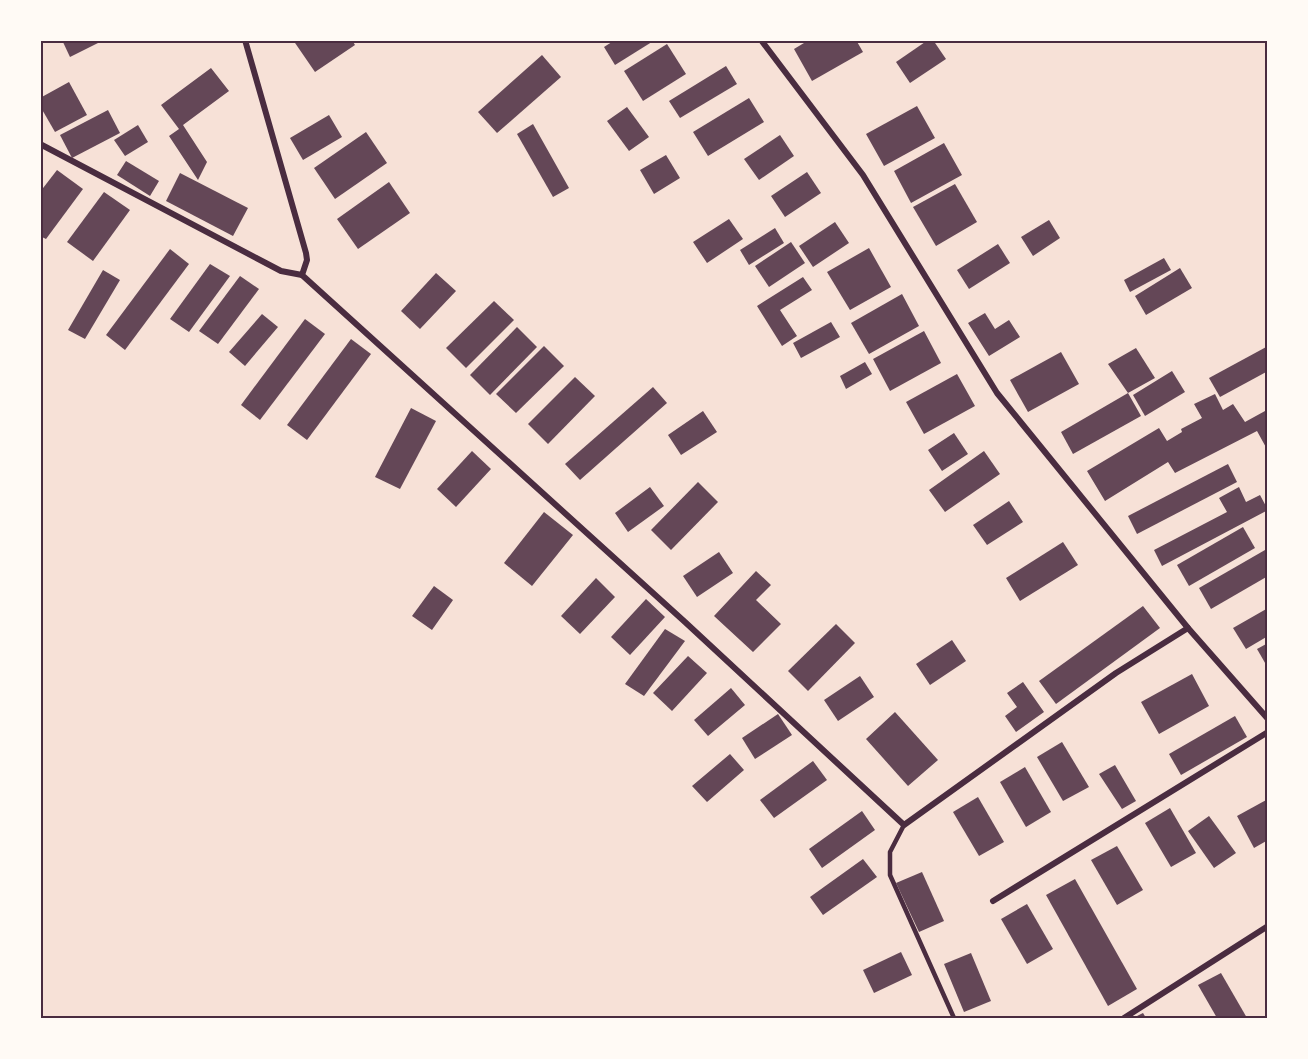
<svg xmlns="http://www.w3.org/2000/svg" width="1308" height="1059" font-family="Spectral,serif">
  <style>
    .building { fill: #644757 }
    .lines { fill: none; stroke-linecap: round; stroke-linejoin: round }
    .service { stroke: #4a2c40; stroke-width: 4.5 }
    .minor { stroke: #4a2c40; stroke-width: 6 }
    .neatline { fill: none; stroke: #4a2c40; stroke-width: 2 }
  </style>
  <rect width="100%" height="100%" fill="#f7e1d7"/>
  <!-- building -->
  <g class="building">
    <polygon points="62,40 104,40 70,57"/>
    <polygon points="293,40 352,40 355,45 315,72"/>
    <polygon points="615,40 655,40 615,65 604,47"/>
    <polygon points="809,40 856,40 863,52 812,81 794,49"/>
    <polygon points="928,40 933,40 946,59 910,83 896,62"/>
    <polygon points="667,44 686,74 643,101 624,71"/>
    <polygon points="542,55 561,77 497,133 478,112"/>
    <polygon points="726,66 737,84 680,118 669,101"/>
    <polygon points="211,68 229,91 183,125 207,162 198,180 169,136 179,129 161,105"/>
    <polygon points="69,82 87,115 55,132 40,106 40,98"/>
    <polygon points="749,98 764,122 708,156 693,132"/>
    <polygon points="917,106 935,138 884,166 866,134"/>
    <polygon points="627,107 649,137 629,151 607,121"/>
    <polygon points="108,110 120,133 72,158 60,135"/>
    <polygon points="329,115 342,137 303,160 290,138"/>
    <polygon points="533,124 569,188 553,197 517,134"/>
    <polygon points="138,125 148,142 125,156 114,140"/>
    <polygon points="366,132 387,163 335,199 314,168"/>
    <polygon points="780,135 794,156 759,180 744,159"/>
    <polygon points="944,143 962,175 911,203 894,171"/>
    <polygon points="666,155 680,178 654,194 640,170"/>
    <polygon points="126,161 159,181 150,196 117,175"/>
    <polygon points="57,170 83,189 46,239 40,236 40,192"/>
    <polygon points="807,172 821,193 785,217 771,196"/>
    <polygon points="180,173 248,208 233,236 166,201"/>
    <polygon points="389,182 410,213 358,249 337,219"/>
    <polygon points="955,184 977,222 936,246 913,207"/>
    <polygon points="104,192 130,210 93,261 67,242"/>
    <polygon points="729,219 743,239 707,263 693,242"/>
    <polygon points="1049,220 1060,238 1033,256 1021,237"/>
    <polygon points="835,222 849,243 813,267 799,246"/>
    <polygon points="775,228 784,243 749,265 740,250"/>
    <polygon points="791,242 805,263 769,287 755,266"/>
    <polygon points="998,244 1010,263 969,289 957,270"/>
    <polygon points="869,248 891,287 850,310 827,272"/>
    <polygon points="170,249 189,264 125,350 106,335"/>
    <polygon points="1164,258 1171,270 1130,292 1124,280"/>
    <polygon points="210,264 230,276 189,332 170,319"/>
    <polygon points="1180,268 1192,288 1146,315 1135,296"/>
    <polygon points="103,270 120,280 85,339 68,330"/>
    <polygon points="436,273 456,291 420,329 401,311"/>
    <polygon points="240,276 259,289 218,344 199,331"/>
    <polygon points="803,277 812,290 780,310 797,336 782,346 757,306"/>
    <polygon points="902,294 919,326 869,354 851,323"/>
    <polygon points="494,301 514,320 466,368 446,348"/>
    <polygon points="985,313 995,329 1009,320 1020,337 989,356 968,323"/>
    <polygon points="262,314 278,327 245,366 229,352"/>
    <polygon points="305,319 325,334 260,420 241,405"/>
    <polygon points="831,322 840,337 801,358 793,343"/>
    <polygon points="517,327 537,347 490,395 470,375"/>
    <polygon points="924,331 941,363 890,391 873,359"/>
    <polygon points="351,339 371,354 307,440 287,425"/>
    <polygon points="544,346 564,366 516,413 496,394"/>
    <polygon points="1268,346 1268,371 1220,397 1209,378"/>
    <polygon points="1136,348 1155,378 1128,393 1108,364"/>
    <polygon points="1061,352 1079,384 1028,412 1010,380"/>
    <polygon points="865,362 872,374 846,389 840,376"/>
    <polygon points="1172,371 1185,392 1145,416 1133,395"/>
    <polygon points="957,374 975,406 924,434 906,402"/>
    <polygon points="575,377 595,396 548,444 528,424"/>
    <polygon points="653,387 667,403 580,480 565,464"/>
    <polygon points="1128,393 1141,416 1073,454 1061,432"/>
    <polygon points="1215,394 1223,410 1233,404 1245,422 1265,411 1268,416 1268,451 1257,431 1175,473 1168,462 1105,501 1087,471 1159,428 1167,441 1182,432 1181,429 1202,418 1194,404"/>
    <polygon points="411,408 436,421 400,489 375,477"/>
    <polygon points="703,411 717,432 681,455 668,435"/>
    <polygon points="954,433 968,454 942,471 928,450"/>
    <polygon points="472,451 491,469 456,507 437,489"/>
    <polygon points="984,451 1000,474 945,512 929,490"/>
    <polygon points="1228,464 1237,482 1137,534 1128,516"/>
    <polygon points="698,482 718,502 671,550 651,530"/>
    <polygon points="650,487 664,506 628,532 615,513"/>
    <polygon points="1239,487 1246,502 1260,495 1268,510 1162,566 1154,550 1227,512 1219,498"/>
    <polygon points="1009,501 1023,522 987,545 973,525"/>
    <polygon points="544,512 573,535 532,586 504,563"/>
    <polygon points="1243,527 1255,548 1189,586 1177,565"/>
    <polygon points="1063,542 1078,565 1020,601 1006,578"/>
    <polygon points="1265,550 1268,555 1268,576 1211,609 1199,588"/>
    <polygon points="719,552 733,573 697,597 683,576"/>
    <polygon points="756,571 771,585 756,600 781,624 753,652 714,616"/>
    <polygon points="596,578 615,597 580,634 561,616"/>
    <polygon points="434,586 453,600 432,630 412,616"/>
    <polygon points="646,599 665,617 630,655 611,637"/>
    <polygon points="1143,606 1160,628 1056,704 1039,681"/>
    <polygon points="1268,608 1268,636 1246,649 1233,628"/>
    <polygon points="836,624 855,643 808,691 788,671"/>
    <polygon points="665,629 685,641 644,696 625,684"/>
    <polygon points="952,640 966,661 930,685 916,664"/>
    <polygon points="1268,643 1268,668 1257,649"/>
    <polygon points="688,656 707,673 672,711 653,693"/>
    <polygon points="1192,674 1209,706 1159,734 1141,702"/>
    <polygon points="860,676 874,697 838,721 824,700"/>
    <polygon points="1023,682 1044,712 1016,732 1005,716 1017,707 1007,693"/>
    <polygon points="731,688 745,705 708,736 694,720"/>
    <polygon points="895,712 938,760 908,786 866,739"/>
    <polygon points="778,714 792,735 755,759 742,738"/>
    <polygon points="1235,716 1247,737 1181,775 1169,754"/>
    <polygon points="1062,742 1089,787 1063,801 1037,757"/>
    <polygon points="730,754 744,770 707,802 692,786"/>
    <polygon points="813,761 827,780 774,818 760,800"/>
    <polygon points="1115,765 1136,801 1122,809 1099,774"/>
    <polygon points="1025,767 1051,812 1026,827 1000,782"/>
    <polygon points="978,797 1004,842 979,856 953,812"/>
    <polygon points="1268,799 1268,840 1254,848 1237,816"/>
    <polygon points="1170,808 1196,853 1171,867 1145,823"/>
    <polygon points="862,811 875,830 822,868 809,849"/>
    <polygon points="1209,816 1236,853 1214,868 1188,831"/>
    <polygon points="1117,846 1143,890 1117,905 1091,860"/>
    <polygon points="863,859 877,877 823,915 810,897"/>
    <polygon points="922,872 944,921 919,932 896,883"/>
    <polygon points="1075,879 1137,989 1108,1006 1046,895"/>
    <polygon points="1027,904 1053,949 1027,964 1001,919"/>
    <polygon points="901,952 912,975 874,993 863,970"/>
    <polygon points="971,953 991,1001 964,1012 944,964"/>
    <polygon points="1221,973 1247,1018 1217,1018 1198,985"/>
    <polygon points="1143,1013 1146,1018 1133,1018"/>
  </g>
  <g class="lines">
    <!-- service -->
    <polyline class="service" points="904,825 890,852 890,875 954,1018"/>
    <!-- minor -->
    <g class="minor">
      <polyline points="245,40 306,253 307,260 302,275 685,622 904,825 1116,673 1188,628"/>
      <polyline points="761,40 863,175 997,393 1188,628 1268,719"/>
      <polyline points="40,144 281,271 302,275"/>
      <polyline points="993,901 1268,732"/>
      <polyline points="1124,1018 1268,926"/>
    </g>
  </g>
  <!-- border -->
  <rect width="1308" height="1059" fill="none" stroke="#fffaf5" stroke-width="84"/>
  <rect x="42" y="42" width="1224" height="975" class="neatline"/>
</svg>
